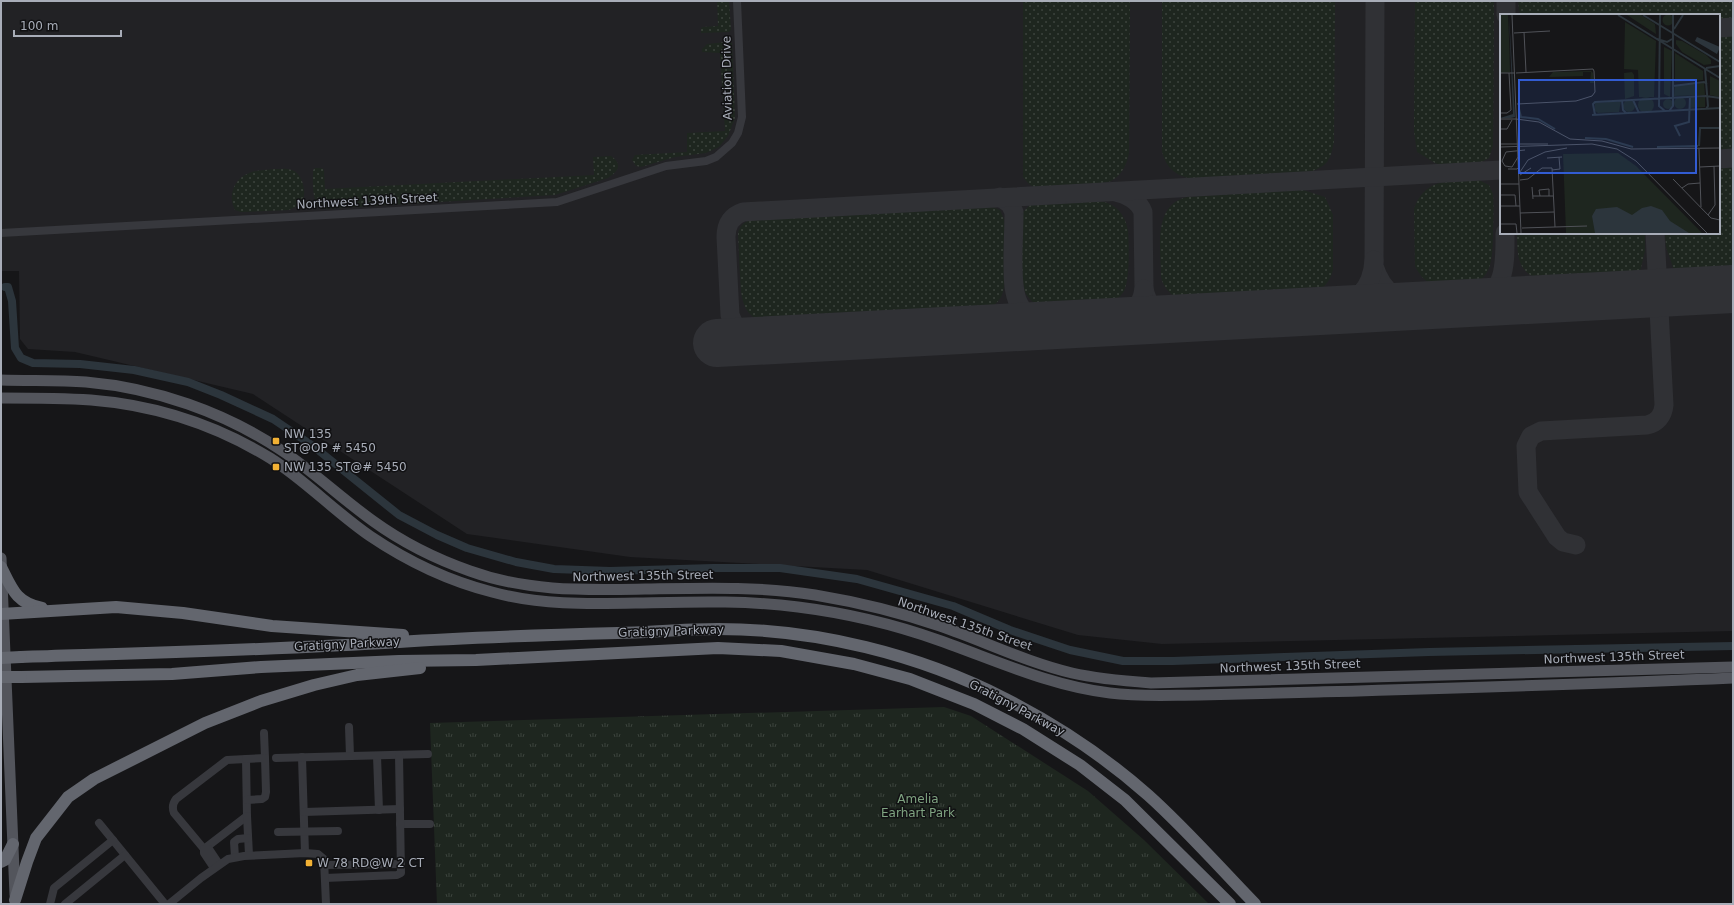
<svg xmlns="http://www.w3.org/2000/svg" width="1734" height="905" font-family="'DejaVu Sans',sans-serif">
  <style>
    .built { fill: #222225; fill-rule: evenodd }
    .grass { fill: url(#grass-dots) }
    .park { fill: url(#park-tufts) }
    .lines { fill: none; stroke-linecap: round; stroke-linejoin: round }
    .canal { stroke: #2c353c; stroke-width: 8 }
    .taxiway { stroke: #303135; stroke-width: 19 }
    .runway { stroke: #303135; stroke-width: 48 }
    .minor { stroke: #37383d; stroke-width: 8 }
    .major { stroke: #53555c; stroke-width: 11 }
    .highway { stroke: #63666e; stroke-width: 12 }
    .highway-bridge { stroke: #63666e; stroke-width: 12 }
    .poi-dot { fill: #f2b134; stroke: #111113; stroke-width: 1.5 }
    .labels { text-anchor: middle; stroke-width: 3; stroke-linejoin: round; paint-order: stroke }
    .street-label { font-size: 12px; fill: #a8adb8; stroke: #111113 }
    .poi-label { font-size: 12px; fill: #a8adb8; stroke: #111113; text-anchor: start }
    .park-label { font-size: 12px; fill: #7fa381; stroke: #111113 }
    .inset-river { fill: none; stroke: #2c353c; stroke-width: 2 }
    .inset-road { fill: none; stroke: #505258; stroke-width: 1 }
    .view { fill: #325cd3; fill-opacity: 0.15; stroke: #325cd3; stroke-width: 2 }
    .inset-edge { fill: none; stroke: #a8adb8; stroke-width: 2 }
  </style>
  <defs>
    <pattern id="grass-dots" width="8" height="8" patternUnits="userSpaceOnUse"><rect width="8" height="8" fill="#1e261f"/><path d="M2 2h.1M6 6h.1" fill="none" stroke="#3c433d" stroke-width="1.8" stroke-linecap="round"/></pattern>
    <pattern id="park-tufts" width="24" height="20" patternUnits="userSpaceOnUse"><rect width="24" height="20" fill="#1e261f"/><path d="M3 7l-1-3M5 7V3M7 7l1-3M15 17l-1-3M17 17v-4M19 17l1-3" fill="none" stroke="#3c433d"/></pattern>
  </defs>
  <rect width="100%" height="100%" fill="#161618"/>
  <!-- built -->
  <path class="built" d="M 1,1 L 1733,1 L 1733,631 L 1162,644 L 1078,635 L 867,570 L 630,557 L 467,534 L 253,394 L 75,352 L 28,349 L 20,339 L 19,271 L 2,271 L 1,258 ZM 1501,15 L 1719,15 L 1719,233 L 1501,233 Z"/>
  <!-- grass -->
  <g class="grass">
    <polygon points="717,1 729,1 731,30 729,32 701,33 701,28 703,27 718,26"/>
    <path d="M 1023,1 L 1130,1 L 1129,153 C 1127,164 1122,175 1111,181 C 1103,185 1044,189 1034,187 C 1029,185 1026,181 1023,177 Z"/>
    <path d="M 1162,1 L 1335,1 L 1334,142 C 1330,162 1327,166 1307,173 L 1195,179 C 1177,177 1166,169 1162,151 Z"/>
    <polygon points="1415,1 1494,1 1493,146 1489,158 1478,164 1441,165 1435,163 1417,152 1414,132"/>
    <polygon points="1518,1 1733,1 1733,20 1719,21 1719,15 1520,15"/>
    <polygon points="1733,35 1733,151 1719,152 1719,36"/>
    <polygon points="726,42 732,43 735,118 728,136 719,147 706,153 675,157 641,167 636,166 632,160 635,155 687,152 687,133 725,131 720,53 702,52 702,49 707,44"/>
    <path d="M 611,156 C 623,164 618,172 608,178 L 555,195 L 322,209 C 311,203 313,181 313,170 L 315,168 L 322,168 L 324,170 L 325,189 L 594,175 L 593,157 Z"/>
    <polygon points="1733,167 1733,273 1676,276 1666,247 1665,233 1719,233 1719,168"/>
    <path d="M 275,169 C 280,169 287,168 292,170 C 303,174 308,194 301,204 L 289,210 L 241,212 L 235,210 C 228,197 233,180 247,174 C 255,170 266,170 275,169 Z"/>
    <path d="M 1479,180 L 1489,185 L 1493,194 C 1494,208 1493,223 1493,237 C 1492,275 1487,285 1448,288 C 1433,289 1421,279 1415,266 L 1414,209 C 1424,178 1451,180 1479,180 Z"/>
    <path d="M 1300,189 L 1325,197 L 1333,215 L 1333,270 C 1329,286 1318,294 1301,297 L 1189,302 C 1175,299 1164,291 1161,277 C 1161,249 1152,205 1187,197 Z"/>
    <path d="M 1098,201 C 1115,202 1125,214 1128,230 C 1129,244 1130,279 1124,291 C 1120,298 1112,303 1105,306 C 1097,309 1056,311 1048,309 C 1039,307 1031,302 1026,294 C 1019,283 1020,225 1023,212 L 1031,204 Z"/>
    <path d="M 989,206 L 1000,210 L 1004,219 C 1007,234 1008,285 1001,297 C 997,304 990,309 982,312 L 772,324 C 742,319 741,300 740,275 C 739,261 739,247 738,234 C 740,223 747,220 757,219 Z"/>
    <path d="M 1517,233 L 1645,233 L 1645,251 L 1639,276 L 1632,278 L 1551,283 C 1519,276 1517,262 1517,233 Z"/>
  </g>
  <!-- park -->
  <polygon class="park" points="944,707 971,716 1088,791 1144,840 1209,904 437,904 430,723"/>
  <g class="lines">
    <!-- canal -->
    <polyline class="canal" points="5,287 8,287 12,301 15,348 21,358 33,363 80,364 134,370 188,382 221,395 273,419 313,446 399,515 437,535 467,548 516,562 554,569 610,571 713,568 780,568 857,579 953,606 1010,630 1070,650 1123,661 1173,661 1429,652 1733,646"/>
    <!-- taxiway -->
    <g class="taxiway">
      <path d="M 1375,1 L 1374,266 C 1383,295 1401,303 1429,305"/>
      <polyline points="1506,1 1506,15"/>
      <polyline points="1719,28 1733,27"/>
      <polyline points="1719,159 1733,158"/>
      <path d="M 1115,192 C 1127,194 1139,201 1143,212 L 1144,289 C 1148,307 1158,316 1176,319"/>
      <path d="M 1000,197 L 1010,204 L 1014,212 C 1014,227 1013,243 1013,258 C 1013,289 1012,313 1046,326"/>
      <path d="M 1472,303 C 1507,294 1505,263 1505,233"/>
      <path d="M 1327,311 C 1355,304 1372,291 1374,260"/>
      <path d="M 1112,322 C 1130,317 1141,309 1144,289"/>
      <path d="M 745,342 L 734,324 L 730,315 L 726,237 C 726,225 731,216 743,212 L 1501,170"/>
      <path d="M 1576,545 L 1563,542 L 1557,537 L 1528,492 L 1526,446 L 1531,436 L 1541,431 L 1647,425 C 1657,423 1663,416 1664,405 L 1655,233"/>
    </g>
    <!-- runway -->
    <polyline class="runway" points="717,343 1733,289"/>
    <!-- minor -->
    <g class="minor">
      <polyline points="1,233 557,202 666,166 706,161 716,157 732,143 738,133 742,117 737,1"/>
      <polyline points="349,727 350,756"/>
      <polyline points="264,733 265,758"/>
      <polyline points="377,756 379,810"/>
      <polyline points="302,757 305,853"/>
      <polyline points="276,758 428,754"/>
      <path d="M 246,759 L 247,816 L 204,849 L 174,813 C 172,808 173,803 176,799 L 227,760 Z"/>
      <polyline points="246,759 265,758 266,792 265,797 262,799 247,800"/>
      <polyline points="304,812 400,809"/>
      <polyline points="247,816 249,855"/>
      <polyline points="99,823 165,904"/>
      <polyline points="400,824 430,824"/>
      <polyline points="278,832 338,831"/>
      <polyline points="235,857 234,842 238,839 248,838"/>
      <polyline points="325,865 401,864"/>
      <polyline points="214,868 204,853 204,849 209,849 219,864"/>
      <polyline points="325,878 397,875 401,873 399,755"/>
      <polyline points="50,904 54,888 113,840"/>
      <polyline points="65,904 125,855"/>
      <polyline points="169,904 201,878 228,859 244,856 305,853 318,854 324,859 326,904"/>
    </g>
    <!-- major -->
    <g class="major">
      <path d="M 1,380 C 29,381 58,380 86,382 C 155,388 224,412 281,450 C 313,471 341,498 373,521 C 402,542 436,559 470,571 C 528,592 584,590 645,589 C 702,588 759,586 815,595 C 857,602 899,612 940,626 C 984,641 1026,662 1072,673 C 1098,679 1124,681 1151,683 L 1733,667"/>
      <path d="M 1,398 C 31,398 61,398 91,400 C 154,405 216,425 270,458 C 305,480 335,512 370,536 C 407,561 449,581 492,592 C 539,605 587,604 636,603 C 690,602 744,600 798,607 C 846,613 893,624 938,640 C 995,660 1050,686 1110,693 C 1140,697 1170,695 1200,695 C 1240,694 1279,693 1318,692 C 1456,688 1595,684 1733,678"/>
      <polyline points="1,558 15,895"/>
    </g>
    <!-- highway -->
    <g class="highway">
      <path d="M 1,567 C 12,589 16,603 42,608"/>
      <polyline points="1,614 116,607 183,613 272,626 403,635"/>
      <path d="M 21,657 C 147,653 273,650 399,642 C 472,637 545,635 618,633 C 651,632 685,629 718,629 C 816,629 918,654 1006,699 C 1057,725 1105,757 1148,795 C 1186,829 1220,868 1255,904"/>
      <polyline points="21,677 172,674 261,667 399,661 476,660 718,648 781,651 854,664 910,679 974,704 1023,729 1080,765 1125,800 1230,904"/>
      <polyline points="1,862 5,860 13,844"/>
      <polyline points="15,900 27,862 36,838 68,797 94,779 205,723 261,701 314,685 357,675 420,668"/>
    </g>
    <!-- highway-bridge -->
    <g class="highway-bridge">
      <polyline points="1,658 21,657"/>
      <polyline points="1,677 21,677"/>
    </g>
  </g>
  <!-- markers -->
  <g class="poi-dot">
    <rect x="272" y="437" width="8" height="8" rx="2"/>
    <rect x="272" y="463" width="8" height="8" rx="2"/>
    <rect x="305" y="859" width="8" height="8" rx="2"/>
  </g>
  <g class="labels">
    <!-- street labels -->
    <g class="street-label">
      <text transform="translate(727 78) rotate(-91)" y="4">Aviation Drive</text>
      <text transform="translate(367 201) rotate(-3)" y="4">Northwest 139th Street</text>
      <text transform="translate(643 576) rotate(-1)" y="4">Northwest 135th Street</text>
      <text transform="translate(965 624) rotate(19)" y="4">Northwest 135th Street</text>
      <text transform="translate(671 631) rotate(-2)" y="4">Gratigny Parkway</text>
      <text transform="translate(347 644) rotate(-3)" y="4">Gratigny Parkway</text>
      <text transform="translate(1614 657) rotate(-2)" y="4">Northwest 135th Street</text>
      <text transform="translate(1290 666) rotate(-2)" y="4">Northwest 135th Street</text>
      <text transform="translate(1017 708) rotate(28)" y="4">Gratigny Parkway</text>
    </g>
    <!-- poi labels -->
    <g class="poi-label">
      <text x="284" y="438">NW 135<tspan x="284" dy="14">ST@OP # 5450</tspan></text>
      <text x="284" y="471">NW 135 ST@# 5450</text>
      <text x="317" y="867">W 78 RD@W 2 CT</text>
    </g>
    <!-- park labels -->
    <g class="park-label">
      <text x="918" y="803">Amelia<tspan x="918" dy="14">Earhart Park</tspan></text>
    </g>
  </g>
  <!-- overview -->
  <g transform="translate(1500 14)">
    <rect width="220" height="220" fill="#161618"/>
    <path d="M162.5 6a5.5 5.5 0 1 1 11 0a5.5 5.5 0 1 1-11 0ZM 127,1 L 141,1 L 155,10 L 156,20 ZM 125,8 L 156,27 L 154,83 L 139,83 L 138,56 L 124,55 ZM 176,26 L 182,27 L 206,41 L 211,46 L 211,50 L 204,51 L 182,38 L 176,30 ZM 164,33 L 172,37 L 170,83 L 164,80 ZM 175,39 L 203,57 L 203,66 L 175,68 ZM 91,57 L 93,59 L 94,69 L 90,69 L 91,58 L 83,58 L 83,62 L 49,63 L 53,58 ZM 132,58 L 134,61 L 134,82 L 125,85 L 124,59 ZM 210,62 L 220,67 L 220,83 L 210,81 ZM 204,69 L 205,81 L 174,82 L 175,71 ZM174 89a6 6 0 1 1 12 0a6 6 0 1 1-12 0ZM 205,83 L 205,93 L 190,94 L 190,84 ZM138 91a8 8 0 1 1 16 0a8 8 0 1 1-16 0ZM163 90a5 5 0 1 1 10 0a5 5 0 1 1-10 0ZM123 92a6 6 0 1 1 12 0a6 6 0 1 1-12 0ZM 121,87 L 119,98 L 98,99 L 95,97 L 95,89 Z" fill="#1e261f"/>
    <path d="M 0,1 L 8,1 L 9,24 L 10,58 L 2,59 L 0,59 Z" fill="#1e261f"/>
    <path d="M 118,139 L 136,152 L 202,219 L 66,219 L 63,140 Z" fill="#1e261f"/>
    <path d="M 9,1 L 15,103 L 11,104 L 0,104 L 13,100 ZM 197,23 L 220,33 L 217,40 L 195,27 ZM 151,192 L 162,196 L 170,207 L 189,219 L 95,219 L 92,202 L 96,195 L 117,193 L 132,201 L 142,194 Z" fill="#2c353c"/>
    <path class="inset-river" d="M 118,1 L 220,64M 143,1 L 220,48M 160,1 L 159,92 L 165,97M 174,15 L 183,1M 157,25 L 167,28 L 172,25M 206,54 L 220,52M 205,55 L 208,92 L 206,95M 173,72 L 204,68 L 207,70M 122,86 L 123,96 L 126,99M 133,86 L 139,99M 19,95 L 21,103 L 38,105 L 55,115M 169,97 L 173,92 L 173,1M 92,101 L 220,94M 95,101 L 93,90 L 95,88 L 206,82 L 220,84M 180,122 L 175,112 L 189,108 L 190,82M 85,124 L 106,125 L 133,133M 199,132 L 200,114 L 220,114M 157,133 L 198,132"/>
    <path class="inset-road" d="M 12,1 L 21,219M 24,18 L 26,58M 14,19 L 50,17M 0,59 L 15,59M 16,59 L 93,55 L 94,57 L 95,78 L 92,82 L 76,87 L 17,90M 0,99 L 7,99 L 11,96 L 9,59M 0,105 L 16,105M 16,105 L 39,108 L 70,125 L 102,127 L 131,135 L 220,134M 0,115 L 7,115 L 12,106M 0,130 L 48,130M 0,133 L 92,130 L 117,135 L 136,147 L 207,219M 199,135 L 201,193M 18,143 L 12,153 L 5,152 L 2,147 L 6,138 L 25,136M 47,144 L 62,143M 200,153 L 220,152M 8,155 L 17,155 L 20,152M 52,156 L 60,155 L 59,143M 20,158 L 28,146 L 45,138 L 67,134M 20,161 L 31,154M 20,166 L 28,165 L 42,154 L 52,154 L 55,213M 176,168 L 173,165 L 211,204 L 220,206M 0,170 L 19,170M 32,173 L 33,185M 182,174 L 188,170 L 200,169M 0,181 L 15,181 L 16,192M 33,182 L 53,182M 40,182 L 39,176 L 49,175 L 49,182M 0,192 L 20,192M 20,199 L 54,198M 208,201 L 215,191 L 214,152M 0,210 L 16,210 L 17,219M 22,214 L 87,212"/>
    <path class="view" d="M 19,66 L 196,66 L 196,159 L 19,159 Z"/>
    <rect width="220" height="220" class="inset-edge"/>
  </g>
  <!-- border -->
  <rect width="1734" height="905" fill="none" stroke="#a8adb8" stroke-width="4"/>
  <!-- scale -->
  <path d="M14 30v6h107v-6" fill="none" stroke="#a8adb8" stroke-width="2"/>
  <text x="20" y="30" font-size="12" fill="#a8adb8" stroke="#111113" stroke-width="3" paint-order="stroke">100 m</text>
</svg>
